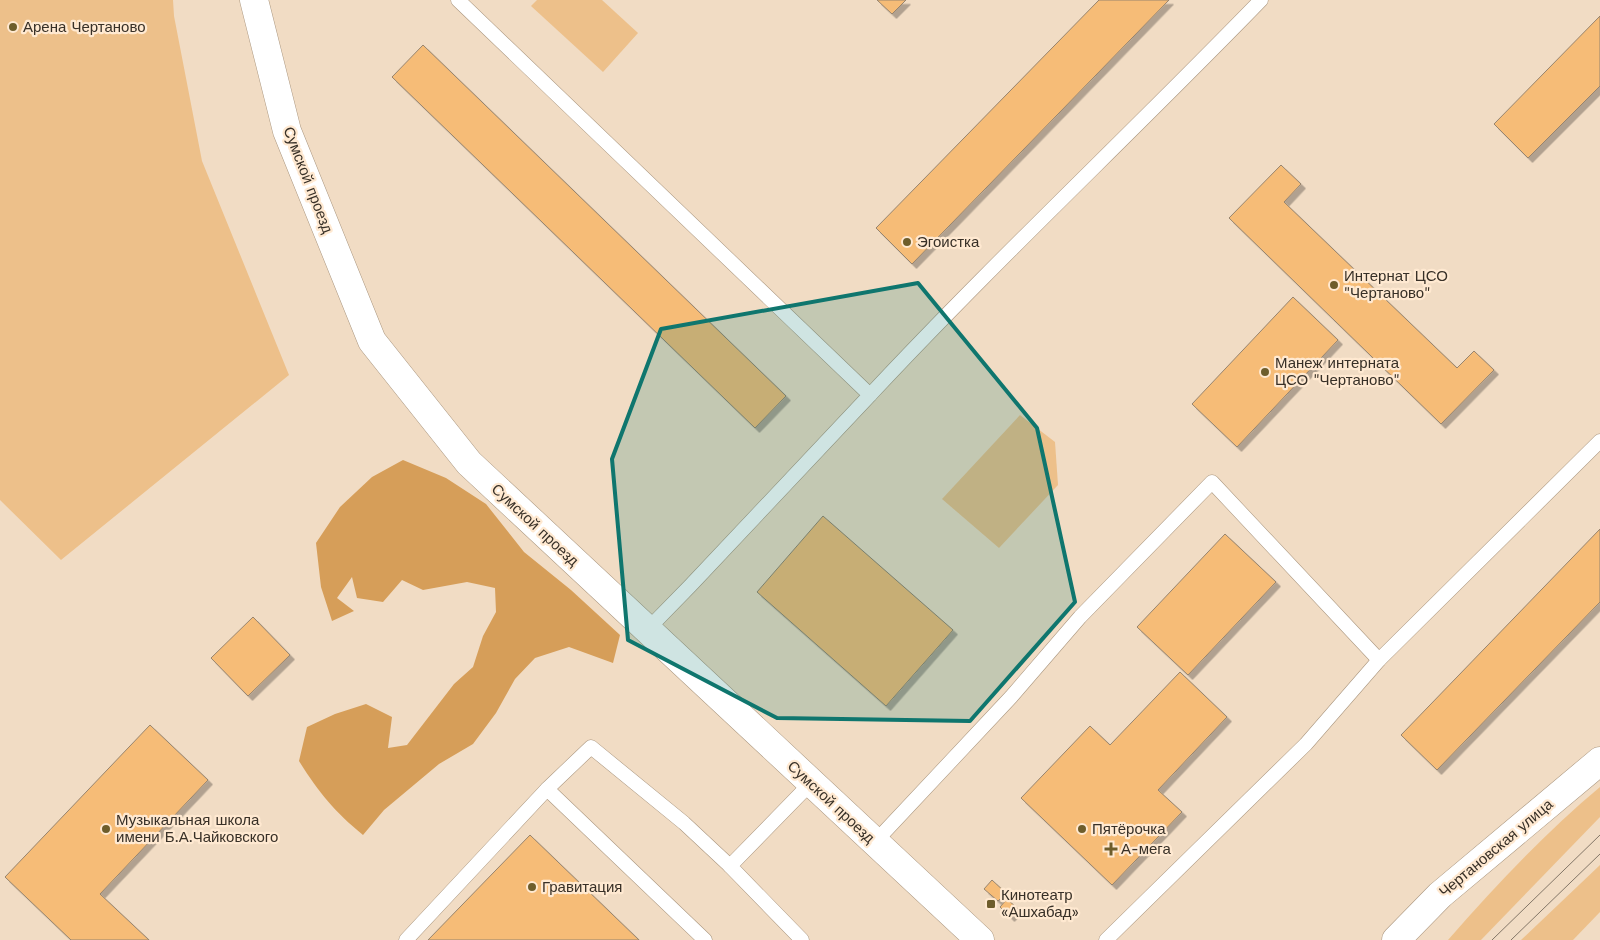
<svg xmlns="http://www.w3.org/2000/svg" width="1600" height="940" font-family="'Work Sans',sans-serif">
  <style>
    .green { fill: #edc08a }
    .forest { fill: #d69e59 }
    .building { fill: #f6bc77; stroke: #97846e; filter: url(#shadow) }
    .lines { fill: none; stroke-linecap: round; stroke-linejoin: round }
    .service-casing { stroke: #aa967f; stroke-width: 15 }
    .tertiary-casing { stroke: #aa967f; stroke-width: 29 }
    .secondary-casing { stroke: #aa967f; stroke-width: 29 }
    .service { stroke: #fff; stroke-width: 14 }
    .tertiary { stroke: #fff; stroke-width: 28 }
    .secondary { stroke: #fff; stroke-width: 28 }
    .tram { stroke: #837667; stroke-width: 1 }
    .marked { fill: #0f766e; fill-opacity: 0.2; stroke: #0f766e; stroke-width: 4; stroke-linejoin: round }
    .poi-dot { fill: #6e5d2b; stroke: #ffe9d1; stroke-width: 2 }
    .labels { text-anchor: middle; stroke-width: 4.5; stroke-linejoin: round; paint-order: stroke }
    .poi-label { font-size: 15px; fill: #383027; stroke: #ffe9d1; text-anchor: start }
    .street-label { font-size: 15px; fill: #383027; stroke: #ffe9d1 }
  </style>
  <defs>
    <filter id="shadow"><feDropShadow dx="4.5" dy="4.5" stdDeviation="0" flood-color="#0004"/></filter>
  </defs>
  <rect width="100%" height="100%" fill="#f1dcc4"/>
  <!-- green -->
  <g class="green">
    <polygon points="0,0 173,0 174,16 202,161 289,375 61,560 0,500"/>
    <polygon points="537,0 602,0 638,33 603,72 531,6"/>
    <polygon points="1020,415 1055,442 1058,485 999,548 942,499"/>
    <path d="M 1600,787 L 1600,817 L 1481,940 L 1448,940 C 1495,886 1545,833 1600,787 Z"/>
    <polygon points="1600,865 1600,912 1573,940 1521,940"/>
  </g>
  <!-- forest -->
  <path class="forest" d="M 403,460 L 446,478 L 486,504 L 524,552 L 571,590 L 620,635 L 613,663 L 569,647 L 535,658 L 515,679 L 496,713 L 473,744 L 439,764 L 384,810 L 363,835 C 334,811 319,793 299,761 L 307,727 L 335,714 L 366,704 L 392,717 L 388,748 L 407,745 L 454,684 L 473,667 L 483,636 L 496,612 L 495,588 L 467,582 L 423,590 L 402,580 L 383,602 L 357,598 L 352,577 L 337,598 L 354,611 L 332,621 L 321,587 L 316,543 L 340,507 L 372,477 Z"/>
  <!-- building -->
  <g class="building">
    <polygon points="877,0 906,0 892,14"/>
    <polygon points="1099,0 1169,0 912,264 876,228"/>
    <polygon points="1600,16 1600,86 1528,158 1494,124"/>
    <polygon points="423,45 786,396 755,428 392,77"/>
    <polygon points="1281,165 1301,184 1284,202 1457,368 1474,351 1494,370 1441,424 1229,218"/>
    <polygon points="1293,297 1338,340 1237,447 1192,404"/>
    <polygon points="823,516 953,630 886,706 757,592"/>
    <polygon points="1600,529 1600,602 1437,770 1401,735"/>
    <polygon points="1225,534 1276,582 1188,675 1137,627"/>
    <polygon points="253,617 290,655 248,696 211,658"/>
    <polygon points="1180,672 1227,717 1158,790 1182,812 1112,885 1021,798 1090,726 1110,745"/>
    <polygon points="150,725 208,780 100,894 149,940 71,940 5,877"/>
    <polygon points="530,835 639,940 428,940"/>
    <polygon points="992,880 1006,893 998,901 984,889"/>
    <polygon points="1007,899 1018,909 1010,917 1000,907"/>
  </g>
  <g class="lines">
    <defs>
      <g id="service">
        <polyline points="458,0 870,395 690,586 647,630"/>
        <path d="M 870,395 C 996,260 1132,133 1261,0"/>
        <polyline points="547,789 591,747 684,823 730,866"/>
        <polyline points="875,842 1011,697 1080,617 1212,482 1379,660"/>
        <polyline points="406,940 547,789 705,940"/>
        <polyline points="802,940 730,866 811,783"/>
        <polyline points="1106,940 1306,744 1379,660 1600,441"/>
      </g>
      <polyline id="tertiary" points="254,0 287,131 372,341 469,463 980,940"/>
      <polyline id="secondary" points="1396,940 1440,895 1600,761"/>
    </defs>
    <!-- service casing -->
    <use href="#service" class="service-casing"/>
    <!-- tertiary casing -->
    <use href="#tertiary" class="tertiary-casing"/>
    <!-- secondary casing -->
    <use href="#secondary" class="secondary-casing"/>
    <!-- service -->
    <use href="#service" class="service"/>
    <!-- tertiary -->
    <use href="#tertiary" class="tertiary"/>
    <!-- secondary -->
    <use href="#secondary" class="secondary"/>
    <!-- tram -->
    <g class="tram">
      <polyline points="1492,940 1600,835"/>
      <polyline points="1511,940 1600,854"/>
    </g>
  </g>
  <!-- marked area -->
  <path class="marked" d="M 918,283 L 1037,428 L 1075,602 L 970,721 L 777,718 L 628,640 L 612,459 L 661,329 Z"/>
  <!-- markers -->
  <g class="poi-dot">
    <circle cx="13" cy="27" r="5"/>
    <circle cx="907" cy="242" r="5"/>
    <circle cx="1334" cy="285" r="5"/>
    <circle cx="1265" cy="372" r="5"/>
    <circle cx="106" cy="829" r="5"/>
    <circle cx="1082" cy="829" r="5"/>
    <path d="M1108.5 841.5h5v5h5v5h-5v5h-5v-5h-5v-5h5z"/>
    <circle cx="532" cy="887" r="5"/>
    <rect x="986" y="899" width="10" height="10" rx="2.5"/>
  </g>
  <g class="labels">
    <!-- poi labels -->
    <g class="poi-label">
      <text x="23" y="32">Арена Чертаново</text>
      <text x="917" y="247">Эгоистка</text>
      <text x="1344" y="281">Интернат ЦСО<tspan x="1344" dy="17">"Чертаново"</tspan></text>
      <text x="1275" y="368">Манеж интерната<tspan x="1275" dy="17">ЦСО "Чертаново"</tspan></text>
      <text x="116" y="825">Музыкальная школа<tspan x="116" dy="17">имени Б.А.Чайковского</tspan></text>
      <text x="1092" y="834">Пятёрочка</text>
      <text x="1121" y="854">А-мега</text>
      <text x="542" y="892">Гравитация</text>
      <text x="1001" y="900">Кинотеатр<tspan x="1001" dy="17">«Ашхабад»</tspan></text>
    </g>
    <!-- street labels -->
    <g class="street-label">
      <text transform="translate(308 180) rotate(69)" y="5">Сумской проезд</text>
      <text transform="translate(535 525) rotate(43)" y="5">Сумской проезд</text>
      <text transform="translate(831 802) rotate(43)" y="5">Сумской проезд</text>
      <text transform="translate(1496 848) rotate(-40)" y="5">Чертановская улица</text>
    </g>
  </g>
</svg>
